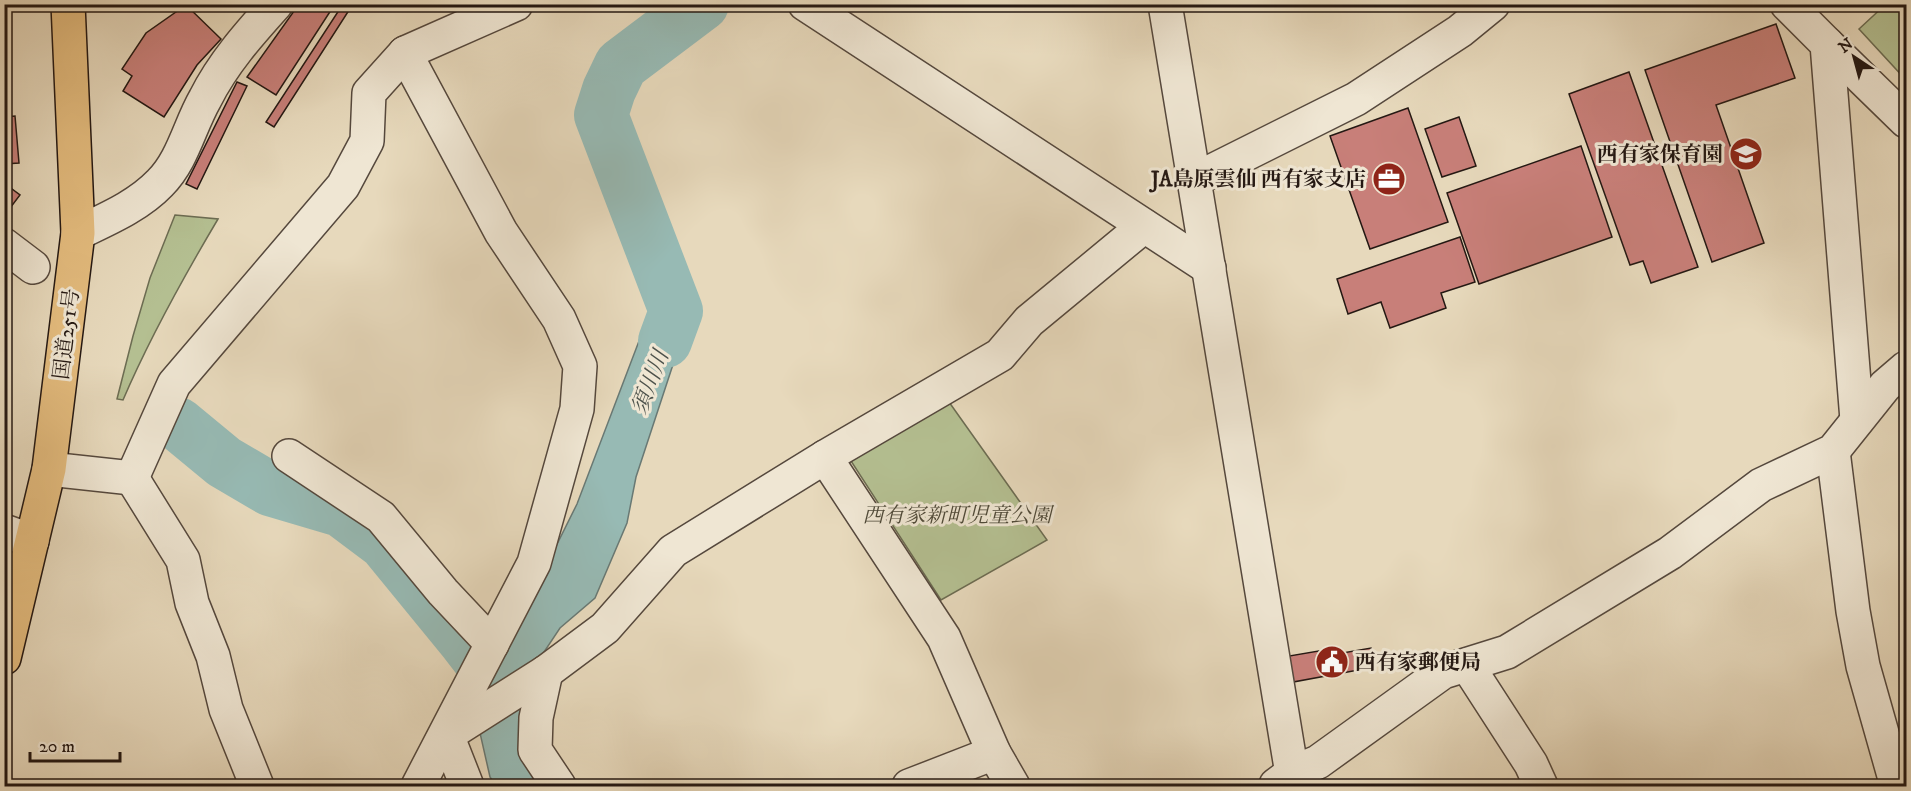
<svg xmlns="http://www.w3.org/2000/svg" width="1911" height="791" font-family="'IM FELL DW Pica','Noto Serif JP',serif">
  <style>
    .green { fill: #b4bf91; stroke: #6c6c52; stroke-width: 1.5 }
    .water { fill: #97bab4; stroke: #697974; stroke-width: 1.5 }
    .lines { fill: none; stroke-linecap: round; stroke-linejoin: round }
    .river { stroke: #97bab4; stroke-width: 54 }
    .building { fill: #c87f79; stroke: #241813; stroke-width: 1.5 }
    .minor-casing { stroke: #55483d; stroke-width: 36 }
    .highway-casing { stroke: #241813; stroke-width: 36 }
    .minor { stroke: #efe6d3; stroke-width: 33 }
    .highway { stroke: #e4bc7e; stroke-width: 33 }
    .labels { text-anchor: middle; stroke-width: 6; stroke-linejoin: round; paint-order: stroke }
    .poi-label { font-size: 21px; font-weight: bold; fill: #241813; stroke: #efe6d3; text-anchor: end }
    .street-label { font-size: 21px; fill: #241813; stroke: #efe6d3 }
    .park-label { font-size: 21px; font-style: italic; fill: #4f4a39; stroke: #efe6d3 }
    .water-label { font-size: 22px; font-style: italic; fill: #4c514b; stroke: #efe6d3 }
  </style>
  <rect width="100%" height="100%" fill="#e7d9bc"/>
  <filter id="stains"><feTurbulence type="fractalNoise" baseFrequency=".00333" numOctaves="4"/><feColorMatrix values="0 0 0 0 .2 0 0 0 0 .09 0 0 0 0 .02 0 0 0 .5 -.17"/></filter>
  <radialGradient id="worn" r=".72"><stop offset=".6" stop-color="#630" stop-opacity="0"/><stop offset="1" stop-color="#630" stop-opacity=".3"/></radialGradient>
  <!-- green -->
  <g class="green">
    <polygon points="1886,4 1906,5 1906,80 1859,29"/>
    <path d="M 175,215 L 218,219 C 183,278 150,337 123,400 L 117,399 L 133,336 L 150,278 Z"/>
    <polygon points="949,402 1047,540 941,600 851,461"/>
  </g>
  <!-- water -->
  <polygon class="water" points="666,252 688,319 636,477 627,523 595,598 560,628 538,661 546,786 496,786 490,777 480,733 482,695 577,504 647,320"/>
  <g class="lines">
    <!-- river -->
    <g class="river">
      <polyline points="665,341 676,311 601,115 609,90 621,65 702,4"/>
      <polyline points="178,424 224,462 270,489 341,510 385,543 466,642 506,694"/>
    </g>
  </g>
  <!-- building -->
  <g class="building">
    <polygon points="299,4 335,4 276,95 247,77"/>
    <polygon points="343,4 353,4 274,127 266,122"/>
    <polygon points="186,5 221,39 197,65 164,117 123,91 132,76 122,69 146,33"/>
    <polygon points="1776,24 1795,78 1716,105 1764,243 1712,262 1645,70"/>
    <polygon points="1629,72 1698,267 1651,283 1643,261 1630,265 1569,94"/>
    <polygon points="237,82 247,86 197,189 186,184"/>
    <polygon points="1408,108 1448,222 1370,249 1330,136"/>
    <polygon points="15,116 19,163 4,164 4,117"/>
    <polygon points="1459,117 1476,166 1442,177 1425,129"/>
    <polygon points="1581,146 1612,237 1479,284 1447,193"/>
    <polygon points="4,183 20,195 4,216"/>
    <polygon points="1460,237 1475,282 1441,293 1446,308 1390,328 1381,302 1348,314 1337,279"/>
    <polygon points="1336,648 1337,654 1371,648 1375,667 1293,682 1289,656"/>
  </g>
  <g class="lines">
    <defs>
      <g id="minor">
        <polyline points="805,4 1209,268"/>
        <polyline points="1165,4 1294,786"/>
        <polyline points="1787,4 1827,44 1857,420"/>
        <polyline points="1827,44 1906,121"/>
        <polyline points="405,53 501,232 559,319 580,366 577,409 534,563 418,786"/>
        <polyline points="1194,180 1356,99 1460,31 1493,4"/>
        <path d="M 78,233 C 107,219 138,206 160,183 C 183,160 189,127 205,99 C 223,63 249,34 276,4"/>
        <polyline points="4,245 33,267"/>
        <polyline points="1833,451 1853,611 1863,666 1897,786"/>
        <polyline points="289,456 381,517 443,592 492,644"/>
        <polyline points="825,457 944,638 994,753 1013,786"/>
        <polyline points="49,469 132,478"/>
        <polyline points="132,478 174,384 343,186 367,141 369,93 405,53 516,4"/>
        <polyline points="132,478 183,560 192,603 213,656 226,709 257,786"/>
        <polyline points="4,531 32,541"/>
        <polyline points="1467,665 1531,764 1541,786"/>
        <polyline points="546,672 536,718 535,750 559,786"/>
        <polyline points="447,735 546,672 605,628 673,551 825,457 1000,355 1029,321 1144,226"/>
        <polyline points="447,735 467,786"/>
        <polyline points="1276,785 1292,773 1318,762 1443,672 1507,652 1670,553 1761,485 1833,451 1885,386 1906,368"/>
        <polyline points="909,786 994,753"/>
      </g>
      <polyline id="highway" points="4,658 49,469 78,233 68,4"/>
    </defs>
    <!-- minor casing -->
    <use href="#minor" class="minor-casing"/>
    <!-- highway casing -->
    <use href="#highway" class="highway-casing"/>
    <!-- minor -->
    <use href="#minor" class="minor"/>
    <!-- highway -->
    <use href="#highway" class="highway"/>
  </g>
  <!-- icons -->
  <defs>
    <symbol id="school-disc" viewBox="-11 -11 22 22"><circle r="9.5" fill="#8f2418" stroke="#efe6d3"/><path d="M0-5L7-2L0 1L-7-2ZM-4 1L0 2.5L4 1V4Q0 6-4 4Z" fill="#fff"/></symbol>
    <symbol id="office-disc" viewBox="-11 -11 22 22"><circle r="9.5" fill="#8f2418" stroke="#efe6d3"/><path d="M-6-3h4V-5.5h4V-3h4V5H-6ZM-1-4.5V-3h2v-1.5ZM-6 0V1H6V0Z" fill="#fff"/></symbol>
    <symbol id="civic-disc" viewBox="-11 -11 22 22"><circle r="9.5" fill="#8f2418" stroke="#efe6d3"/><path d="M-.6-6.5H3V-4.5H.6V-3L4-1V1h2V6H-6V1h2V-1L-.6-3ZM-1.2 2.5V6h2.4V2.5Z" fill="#fff"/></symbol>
  </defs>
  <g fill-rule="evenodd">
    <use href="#school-disc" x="1727" y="135" width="38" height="38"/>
    <use href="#office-disc" x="1370" y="160" width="38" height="38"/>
    <use href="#civic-disc" x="1313" y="643" width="38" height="38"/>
  </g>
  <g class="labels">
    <!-- poi labels -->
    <g class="poi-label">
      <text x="1723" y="161">西有家保育園</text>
      <text x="1366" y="186">JA島原雲仙 西有家支店</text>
      <text x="1355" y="669" text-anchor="start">西有家郵便局</text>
    </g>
    <!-- street labels -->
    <g class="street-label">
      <text transform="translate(66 334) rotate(-83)" y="7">国道251号</text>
    </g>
    <!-- park labels -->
    <g class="park-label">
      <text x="957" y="522">西有家新町児童公園</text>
    </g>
    <!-- water labels -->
    <g class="water-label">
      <text transform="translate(649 382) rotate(-69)" y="8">須川川</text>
    </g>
  </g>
  <!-- margin -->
  <rect width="1911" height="791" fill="none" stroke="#e7d9bc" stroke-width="24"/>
  <rect x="6" y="6" width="1899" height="779" fill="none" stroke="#241813" stroke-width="3"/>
  <rect x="12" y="12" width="1887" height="767" fill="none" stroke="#241813" stroke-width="1.5"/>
  <!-- north arrow -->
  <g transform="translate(1854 57) rotate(324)" stroke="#efe6d3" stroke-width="4.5" paint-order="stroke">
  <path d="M0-4.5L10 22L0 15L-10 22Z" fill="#241813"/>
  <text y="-9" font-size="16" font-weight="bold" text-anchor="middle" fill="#241813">N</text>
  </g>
  <!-- scale -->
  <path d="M30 752v9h90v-9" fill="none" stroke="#241813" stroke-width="3"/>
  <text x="39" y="752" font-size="18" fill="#241813" stroke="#efe6d3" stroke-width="4.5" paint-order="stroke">20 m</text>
  <rect width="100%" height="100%" filter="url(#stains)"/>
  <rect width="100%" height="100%" fill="url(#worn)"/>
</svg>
